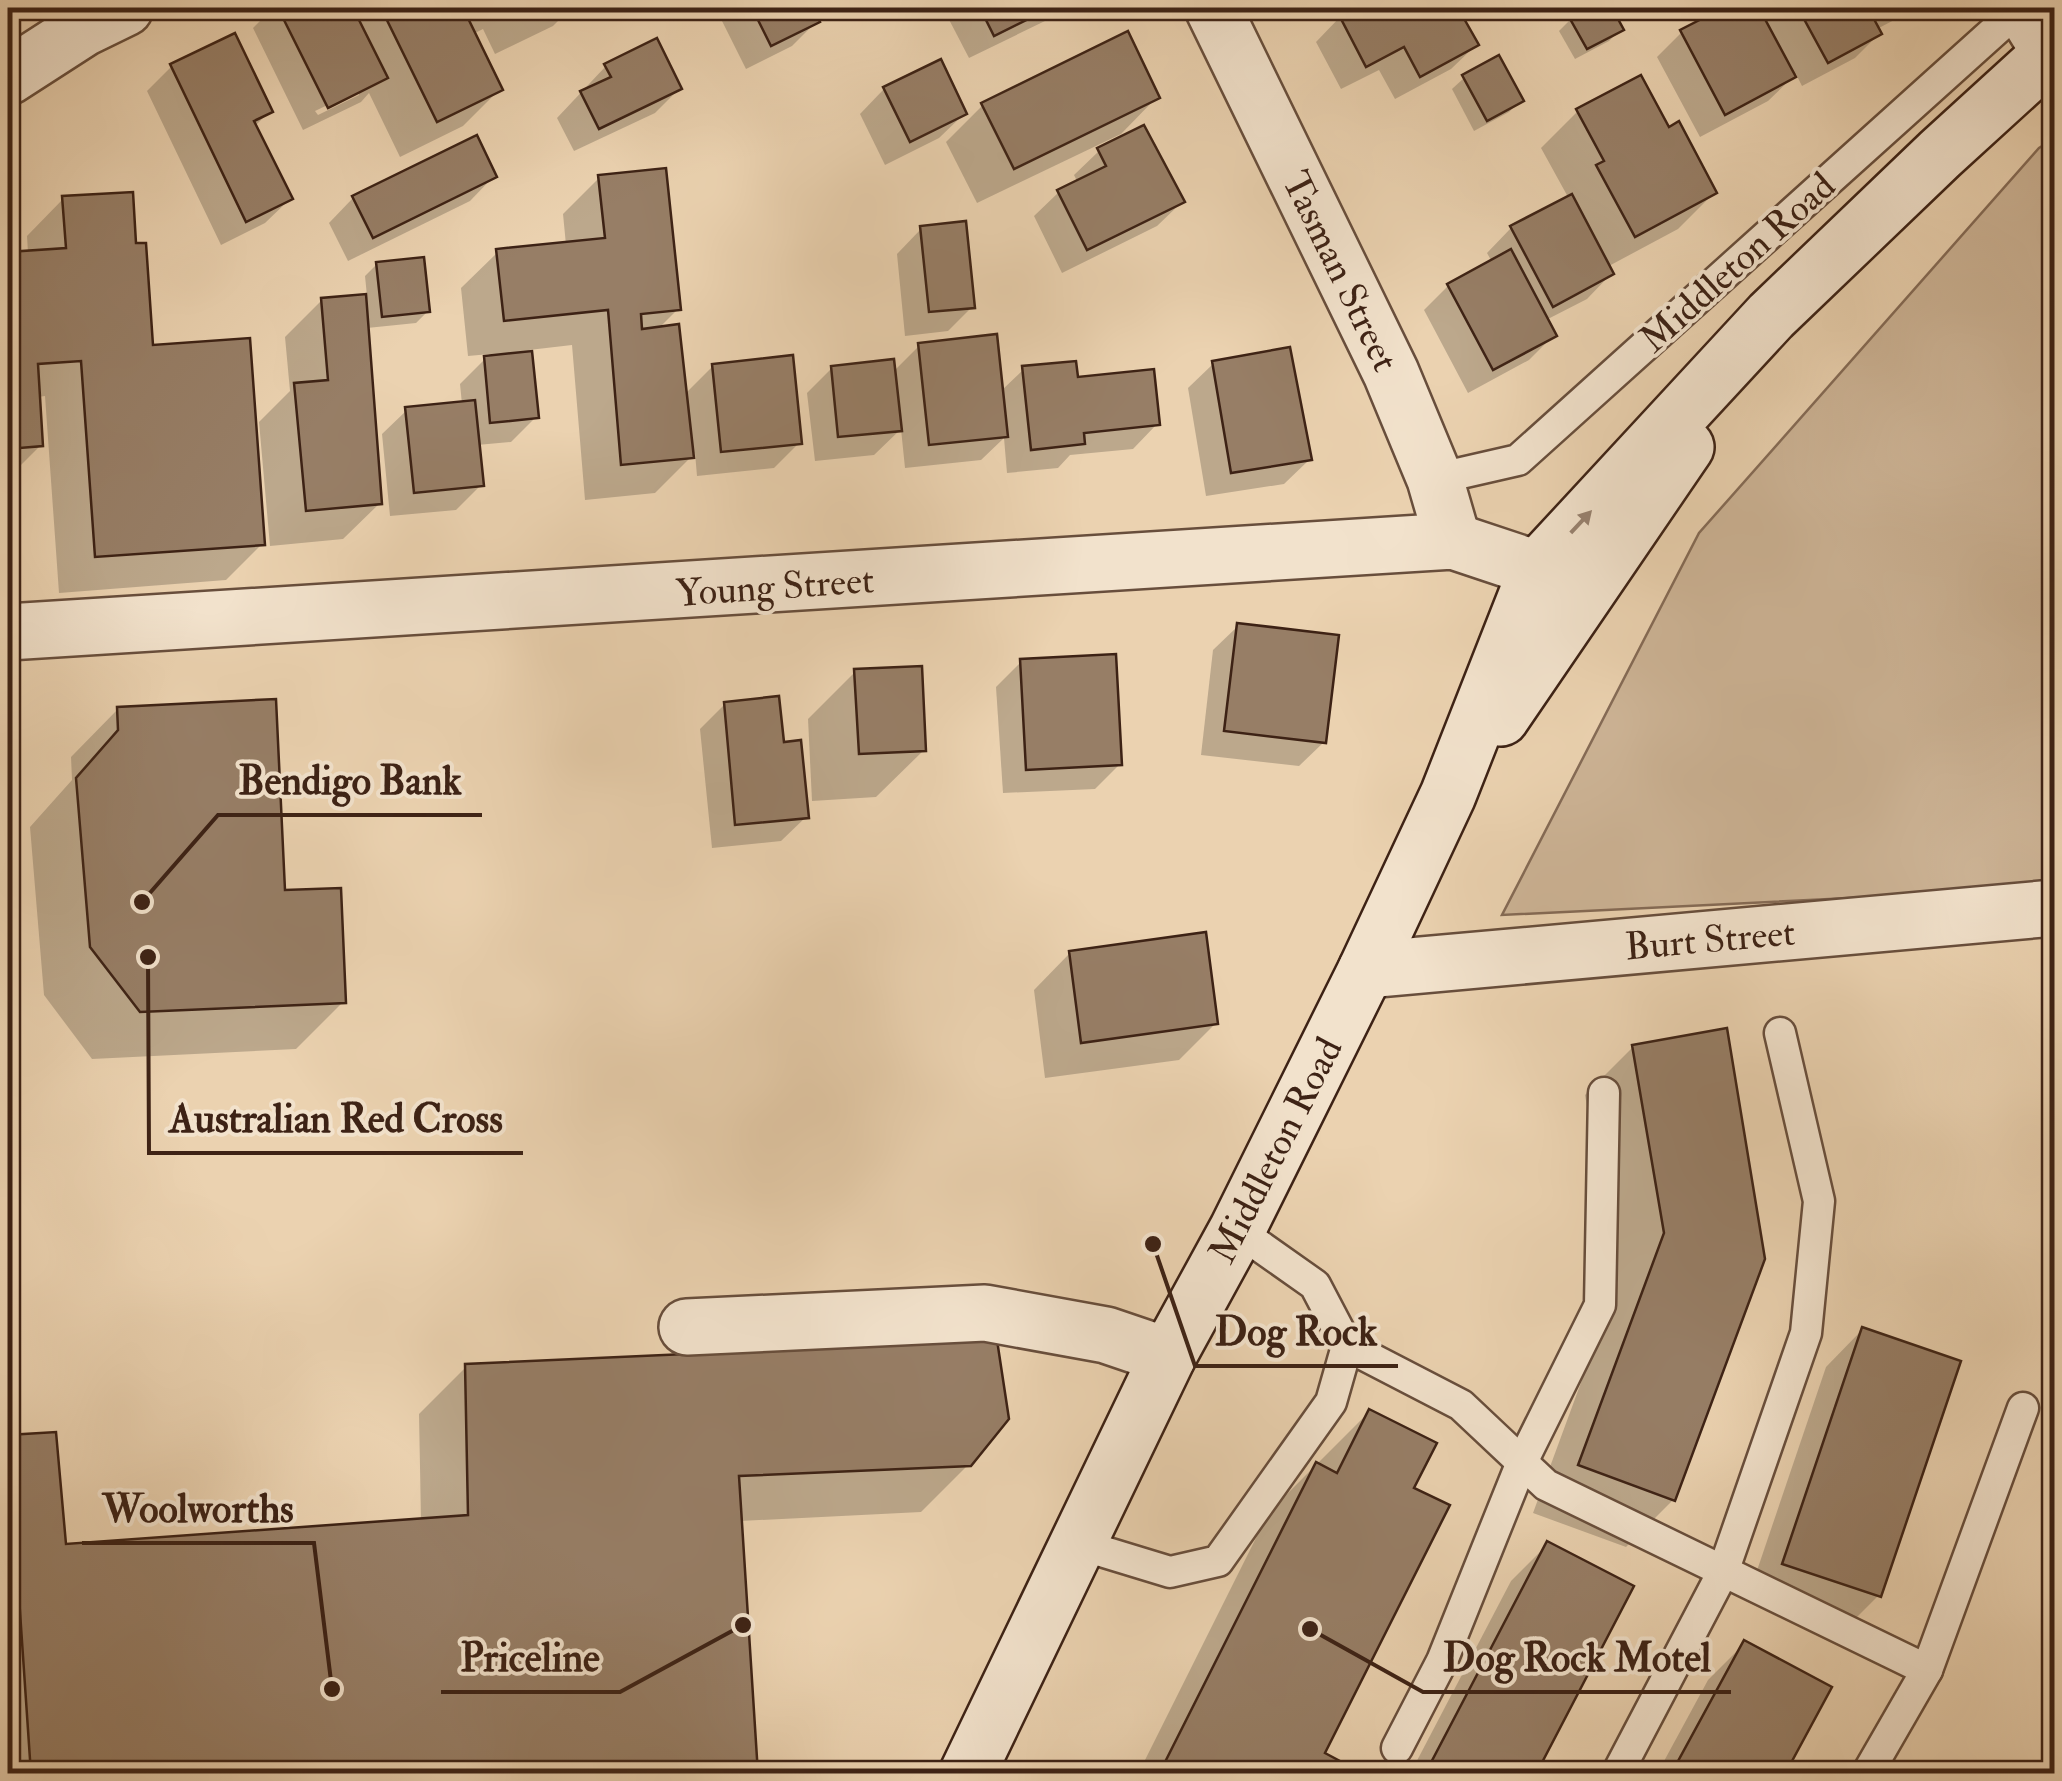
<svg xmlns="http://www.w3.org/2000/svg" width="2062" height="1781" font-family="'IM FELL Double Pica',serif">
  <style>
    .green { fill: #cdb496; stroke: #856b56; stroke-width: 2.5 }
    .shadow { fill: #0003; fill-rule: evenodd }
    .building { fill: #977e66; stroke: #3d2215; stroke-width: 2.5 }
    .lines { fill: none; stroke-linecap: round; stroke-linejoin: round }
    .service-casing { stroke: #684e3c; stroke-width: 35 }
    .minor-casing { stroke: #684e3c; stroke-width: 60 }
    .secondary-casing { stroke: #3d2215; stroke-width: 60 }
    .service { stroke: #f2e2cc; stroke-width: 30 }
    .minor { stroke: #f2e2cc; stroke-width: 55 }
    .secondary { stroke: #f2e2cc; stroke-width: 55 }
    .oneway { fill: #988270 }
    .labels { text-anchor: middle; stroke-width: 8; stroke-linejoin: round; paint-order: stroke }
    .street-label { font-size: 38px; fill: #3d2215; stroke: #f2e2cc }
    .leader { fill: none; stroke: #3d2215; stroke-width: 4 }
    .callout-dot { fill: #3d2215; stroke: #f2e2cc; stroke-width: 4 }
    .callout-label { font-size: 40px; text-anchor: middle; font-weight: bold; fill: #3d2215; stroke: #f2e2cc; stroke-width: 8; stroke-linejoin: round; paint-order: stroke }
  </style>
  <rect width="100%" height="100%" fill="#ebd2b0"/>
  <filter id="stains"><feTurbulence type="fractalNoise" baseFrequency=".002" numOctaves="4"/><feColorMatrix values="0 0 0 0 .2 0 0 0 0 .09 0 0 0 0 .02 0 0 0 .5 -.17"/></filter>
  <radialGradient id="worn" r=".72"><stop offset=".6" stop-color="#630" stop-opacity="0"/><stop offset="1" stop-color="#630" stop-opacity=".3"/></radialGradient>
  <!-- green -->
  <polygon class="green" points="2054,139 2054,888 1502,915 1699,533 2039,148"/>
  <!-- shadow -->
  <g class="shadow">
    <path d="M 273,8 L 571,8 L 553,26 L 495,54 L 483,29 L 473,34 L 500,89 L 463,126 L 400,157 L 369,93 L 361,102 L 303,130 L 253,28 ZM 359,90 L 359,95 L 318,115 L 315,111 Z"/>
    <polygon points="720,8 810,8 817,21 792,46 746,69 717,11"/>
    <polygon points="943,8 1059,8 1045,21 969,58"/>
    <polygon points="1359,8 1472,8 1462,19 1476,45 1451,69 1395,99 1379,70 1341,89 1316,42 1340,17"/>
    <polygon points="1593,8 1609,8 1621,29 1609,41 1575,59 1559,31 1571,19"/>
    <polygon points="1728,8 1917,8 1877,29 1879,34 1855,58 1802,86 1796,74 1768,101 1700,137 1657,57 1682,32"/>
    <polygon points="172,66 270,111 254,127 290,199 265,223 221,245 147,91"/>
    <polygon points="606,66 679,89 655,113 574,151 557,118"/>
    <polygon points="1464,78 1521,100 1509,112 1474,131 1452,89"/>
    <polygon points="884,89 964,114 939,138 885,165 860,114"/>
    <polygon points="1157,97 1121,134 977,203 946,142 983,105"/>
    <polygon points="1578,111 1668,130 1714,193 1678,229 1607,267 1611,274 1587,299 1546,320 1554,335 1529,360 1468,393 1424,310 1448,286 1492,262 1487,253 1511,228 1568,197 1541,148"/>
    <polygon points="1099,151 1182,202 1157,226 1062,273 1034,216 1059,192 1078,183 1074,175"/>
    <polygon points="494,176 470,201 348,261 329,223 353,198"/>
    <polygon points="599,178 678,309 658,329 684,395 713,366 799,443 774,468 697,476 695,453 655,493 585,500 572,345 529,350 536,417 511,442 477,445 481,485 456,510 390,516 382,434 407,410 462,404 460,384 490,354 468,356 461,288 498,252 566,245 563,214"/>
    <polygon points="63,199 262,544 226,580 59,593 45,396 38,397 41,445 8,478 8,255 28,253 27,236"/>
    <polygon points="921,229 972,307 948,331 905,336 897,254"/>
    <polygon points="377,264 428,311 416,323 367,328 380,503 343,539 270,546 259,422 290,391 285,337 322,300 367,296 365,276"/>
    <polygon points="919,346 1001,391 1024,369 1157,424 1133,449 1070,455 1058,468 1007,473 1004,438 981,460 905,468 901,429 874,455 815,461 807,393 832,368 893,372"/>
    <polygon points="1213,364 1309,460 1284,484 1206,496 1188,388"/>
    <polygon points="1238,626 1324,742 1299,766 1201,755 1213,650"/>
    <polygon points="1021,662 1120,764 1095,789 1003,793 996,687"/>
    <polygon points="855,672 924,750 876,797 812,801 808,719"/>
    <polygon points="725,704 781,745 806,817 781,841 712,848 700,729"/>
    <polygon points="118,709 283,893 343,1002 296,1049 92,1059 44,995 30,827 72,780 71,757"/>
    <polygon points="1070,953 1216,1023 1179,1060 1045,1078 1034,990"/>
    <polygon points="1725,1031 1673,1500 1626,1547 1533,1513 1618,1282 1585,1095 1633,1047"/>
    <polygon points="1862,1330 1879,1595 1842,1632 1747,1600 1826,1367"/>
    <polygon points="466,1367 969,1464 921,1512 740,1521 755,1774 8,1774 8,1438 53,1435 64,1547 421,1521 419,1414"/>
    <polygon points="1369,1412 1411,1489 1322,1755 1350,1774 1138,1774 1269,1512"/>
    <polygon points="1548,1544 1533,1774 1410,1774 1511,1581"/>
    <polygon points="1745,1643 1782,1774 1657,1774 1708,1680"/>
  </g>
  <!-- building -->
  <g class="building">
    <polygon points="278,8 353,8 388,78 328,108"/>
    <polygon points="381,8 463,8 503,90 437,122"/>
    <polygon points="752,8 813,8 820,22 771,46"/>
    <polygon points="980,8 1051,8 994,36"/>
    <polygon points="1353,8 1474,8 1462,15 1479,45 1420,77 1404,47 1366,67 1339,15"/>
    <polygon points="1587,8 1612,8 1624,30 1587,49 1569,17"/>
    <polygon points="1723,8 1759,8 1796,77 1725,115 1680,30"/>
    <polygon points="1798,8 1868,8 1882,34 1828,63"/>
    <polygon points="1128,31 1160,98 1014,169 981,103"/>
    <polygon points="235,33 273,112 254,121 293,199 246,222 170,64"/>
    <polygon points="657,38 682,89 599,129 580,91 611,77 604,64"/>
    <polygon points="1499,55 1524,101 1487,121 1462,75"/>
    <polygon points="941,59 967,114 910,142 883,87"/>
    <polygon points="1641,75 1669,127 1679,121 1717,193 1635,237 1596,165 1604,161 1576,109"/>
    <polygon points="1144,125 1185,202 1087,250 1057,190 1106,166 1097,148"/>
    <polygon points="477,135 497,177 373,238 352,196"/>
    <polygon points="666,168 681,310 641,314 642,329 679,324 694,458 621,465 608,310 504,321 496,249 605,238 598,175"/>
    <polygon points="133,192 136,243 146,243 153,345 250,338 265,545 95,557 81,361 38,364 43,446 8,449 8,252 66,248 62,196"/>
    <polygon points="1572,194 1614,274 1553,307 1510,226"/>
    <polygon points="966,221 975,308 929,312 920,226"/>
    <polygon points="1511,249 1557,336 1493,370 1447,284"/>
    <polygon points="424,257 430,312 382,317 376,262"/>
    <polygon points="366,294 382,504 306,511 294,383 328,380 321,298"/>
    <polygon points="997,334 1008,437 929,445 918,343"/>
    <polygon points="1290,347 1312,460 1231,473 1212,361"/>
    <polygon points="532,351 539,418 490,423 484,356"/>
    <polygon points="793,355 802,444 721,452 712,364"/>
    <polygon points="894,359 902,431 838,437 831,366"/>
    <polygon points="1076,361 1078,377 1154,369 1160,425 1084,433 1085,444 1031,450 1022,366"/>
    <polygon points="475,400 484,486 414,493 405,407"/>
    <polygon points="1237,623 1339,635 1326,743 1224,731"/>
    <polygon points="1116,654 1122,765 1026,770 1020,659"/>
    <polygon points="922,666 926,751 859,754 854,669"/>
    <polygon points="779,696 784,742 801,740 809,818 735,825 724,702"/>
    <polygon points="276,699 285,890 341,888 346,1003 140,1012 90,947 76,778 118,730 117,707"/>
    <polygon points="1206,932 1218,1024 1081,1043 1069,951"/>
    <polygon points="1727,1028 1765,1259 1675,1501 1578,1465 1664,1233 1632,1045"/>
    <polygon points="1862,1327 1961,1361 1881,1597 1782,1564"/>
    <polygon points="997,1340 1009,1419 971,1466 739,1476 758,1774 31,1774 8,1435 56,1432 66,1544 468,1515 465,1364"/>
    <polygon points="1369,1409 1437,1443 1414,1488 1450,1505 1325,1753 1355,1769 1353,1774 1159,1774 1316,1462 1337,1473"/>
    <polygon points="1547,1541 1634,1586 1536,1774 1425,1774"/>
    <polygon points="1744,1640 1832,1687 1785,1774 1671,1774"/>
  </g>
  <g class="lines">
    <defs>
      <g id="service">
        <polyline points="1435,479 1518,460 2020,8"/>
        <polyline points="1347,1346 1461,1405 1546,1485 1927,1670 2023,1408"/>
        <polyline points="1078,1544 1170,1572 1218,1561 1331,1402 1347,1346 1315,1285 1237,1230"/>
        <polyline points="1397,1748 1442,1661 1522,1462 1600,1305 1604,1093"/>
        <polyline points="1617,1774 1723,1572 1806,1333 1819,1201 1780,1033"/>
        <polyline points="1867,1774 1927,1670"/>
      </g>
      <g id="minor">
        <polyline points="1213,8 1391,373 1435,479 1453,541"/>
        <polyline points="2023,8 2050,52"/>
        <polyline points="8,77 84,28 125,8"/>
        <polyline points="8,632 1453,541 1537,569"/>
        <polyline points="1366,970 2054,908"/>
        <polyline points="687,1327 985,1313 1106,1335 1168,1356"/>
      </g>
      <g id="secondary">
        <polyline points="1501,718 1686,447"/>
        <polyline points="967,1774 1168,1356 1237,1230 1366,970 1448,795 1537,569 1771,316 1940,154 2054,50"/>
      </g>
    </defs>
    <!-- service casing -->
    <use href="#service" class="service-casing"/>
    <!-- minor casing -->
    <use href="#minor" class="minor-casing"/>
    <!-- secondary casing -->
    <use href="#secondary" class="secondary-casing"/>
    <!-- service -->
    <use href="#service" class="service"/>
    <!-- minor -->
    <use href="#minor" class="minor"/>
    <!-- secondary -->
    <use href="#secondary" class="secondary"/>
  </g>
  <!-- one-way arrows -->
  <defs><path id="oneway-solid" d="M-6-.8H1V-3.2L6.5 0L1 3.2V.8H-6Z" transform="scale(2.5)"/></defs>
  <use class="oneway" href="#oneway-solid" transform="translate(1581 522) rotate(-47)"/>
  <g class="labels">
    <!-- street labels -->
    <g class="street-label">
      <text transform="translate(1737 262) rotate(-42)" y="13">Middleton Road</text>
      <text transform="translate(1341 271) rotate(64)" y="13">Tasman Street</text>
      <text transform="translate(775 586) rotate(-4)" y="13">Young Street</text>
      <text transform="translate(1710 939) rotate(-5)" y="13">Burt Street</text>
      <text transform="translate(1275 1150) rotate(-63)" y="13">Middleton Road</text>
    </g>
  </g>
  <!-- callouts -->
  <path class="leader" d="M142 902L218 815H482M148 957L149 1153H523M1153 1244L1195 1366H1398M332 1689L314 1543H82M743 1625L620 1692H441M1310 1629L1423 1692H1731"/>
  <g class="callout-dot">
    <circle cx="142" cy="902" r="10"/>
    <circle cx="148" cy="957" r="10"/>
    <circle cx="1153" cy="1244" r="10"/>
    <circle cx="332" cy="1689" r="10"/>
    <circle cx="743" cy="1625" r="10"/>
    <circle cx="1310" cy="1629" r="10"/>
  </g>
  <g class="callout-label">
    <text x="350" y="794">Bendigo Bank</text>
    <text x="336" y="1132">Australian Red Cross</text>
    <text x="1296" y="1345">Dog Rock</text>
    <text x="198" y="1522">Woolworths</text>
    <text x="530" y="1671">Priceline</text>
    <text x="1577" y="1671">Dog Rock Motel</text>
  </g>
  <!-- margin -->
  <rect width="2062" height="1781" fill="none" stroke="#ebd2b0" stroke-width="40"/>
  <rect x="10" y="10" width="2042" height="1761" fill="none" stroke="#3d2215" stroke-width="5"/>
  <rect x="20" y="20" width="2022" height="1741" fill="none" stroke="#3d2215" stroke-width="2.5"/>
  <rect width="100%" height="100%" filter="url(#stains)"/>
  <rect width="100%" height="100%" fill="url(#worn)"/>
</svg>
